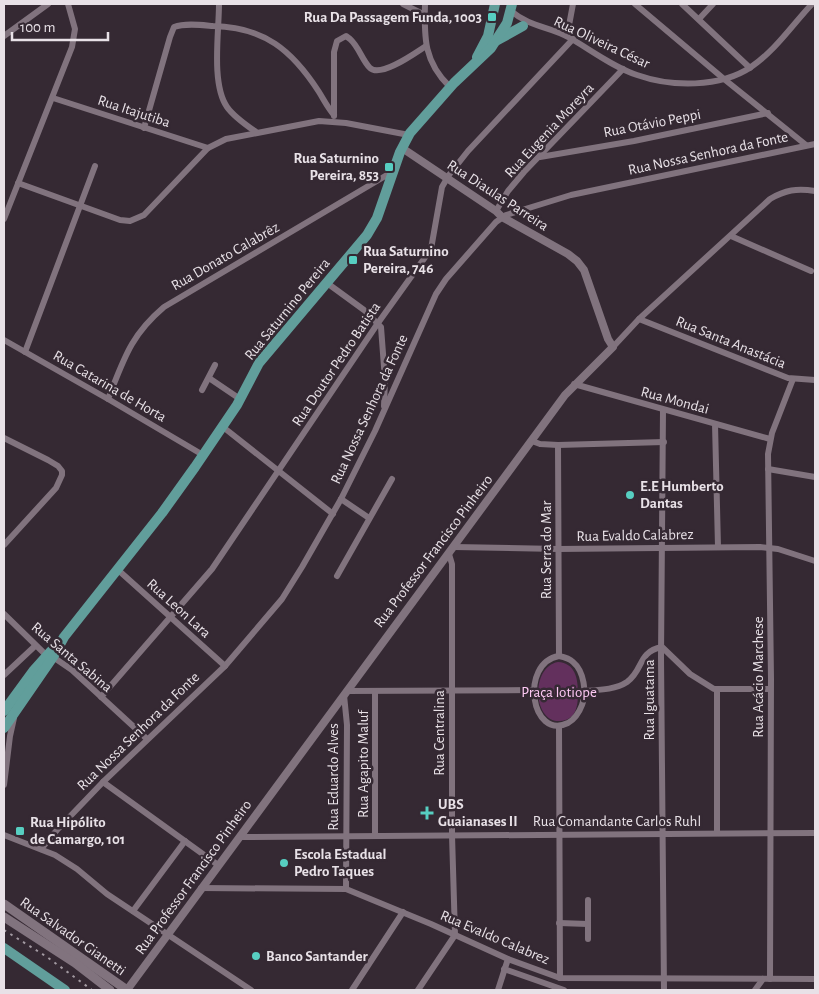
<svg xmlns="http://www.w3.org/2000/svg" width="819" height="994" font-family="'Alegreya Sans',sans-serif">
  <style>
    .green { fill: #63305d }
    .lines { fill: none; stroke-linecap: round; stroke-linejoin: round }
    .minor { stroke: #81737e; stroke-width: 6 }
    .tertiary { stroke: #81737e; stroke-width: 8 }
    .secondary { stroke: #81737e; stroke-width: 9 }
    .primary { stroke: #619e9b; stroke-width: 10 }
    .rail { stroke: #a39aa2; stroke-width: 2; stroke-dasharray: 2.5 5; stroke-linecap: butt }
    .poi-dot { fill: #57cec1; stroke: #352933; stroke-width: 2 }
    .labels { text-anchor: middle; stroke-width: 5; stroke-linejoin: round; paint-order: stroke }
    .poi-label { font-size: 15px; font-weight: bold; fill: #e8e1e7; stroke: #352933; text-anchor: start }
    .street-label { font-size: 15px; fill: #e8e1e7; stroke: #352933 }
    .park-label { font-size: 15px; fill: #fdc8f4; stroke: #352933 }
  </style>
  <rect width="100%" height="100%" fill="#352933"/>
  <!-- green -->
  <path class="green" d="M 558,662 C 575,663 578,678 578,693 C 578,706 576,720 560,721 C 533,723 530,667 558,662 Z"/>
  <g class="lines">
    <!-- minor -->
    <g class="minor">
      <path d="M 219,4 C 219,32 211,84 227,107 C 234,117 246,125 256,132"/>
      <polyline points="403,4 425,15"/>
      <path d="M 425,4 C 424,38 424,62 450,87"/>
      <polyline points="635,4 724,79 806,145"/>
      <polyline points="682,4 750,68"/>
      <path d="M 511,11 C 531,28 550,26 570,38 C 591,50 613,67 637,75 C 671,87 720,88 751,67 C 775,51 793,24 812,4"/>
      <polyline points="699,19 713,4"/>
      <polyline points="4,36 48,4"/>
      <polyline points="567,36 573,4"/>
      <polyline points="53,98 208,148"/>
      <path d="M 334,116 L 334,52 L 337,41 L 346,36 L 350,39 C 359,47 362,60 370,68 C 381,78 415,53 426,46"/>
      <path d="M 144,128 L 170,37 L 174,27 C 185,23 201,25 213,26 C 264,27 292,50 319,92 C 324,100 328,108 334,115"/>
      <polyline points="540,157 634,141 768,113"/>
      <polyline points="18,183 120,220 130,221 144,215 208,148 226,139 319,121 346,123 409,135"/>
      <polyline points="496,211 508,191 524,172 623,69"/>
      <polyline points="4,219 72,47 75,29 68,4"/>
      <polyline points="731,236 811,271"/>
      <polyline points="327,283 364,310 381,327 385,380 384,406"/>
      <polyline points="639,319 788,378 815,380"/>
      <polyline points="4,340 108,399 203,455"/>
      <path d="M 613,347 L 639,319 L 770,199 C 785,190 797,188 815,191"/>
      <polyline points="25,352 95,166"/>
      <polyline points="209,378 240,399"/>
      <polyline points="574,384 770,439"/>
      <polyline points="202,390 215,365"/>
      <path d="M 108,399 C 124,359 130,336 164,307 L 392,172"/>
      <polyline points="663,410 661,657 664,990"/>
      <polyline points="715,424 718,547"/>
      <polyline points="223,427 333,514"/>
      <polyline points="4,438 48,460 58,466 62,471 62,475 56,488 4,545"/>
      <polyline points="532,441 540,444 558,445 664,442"/>
      <polyline points="558,445 559,656"/>
      <polyline points="768,469 815,477"/>
      <polyline points="341,499 369,518"/>
      <polyline points="454,547 558,549 760,547 778,549 815,561"/>
      <polyline points="117,569 225,666"/>
      <polyline points="337,576 392,479"/>
      <polyline points="4,614 46,655 53,657 72,670 147,739"/>
      <path d="M 559,656 C 564,657 569,658 573,662 C 584,671 587,693 582,705 C 579,713 575,719 568,723 C 531,741 519,663 559,656 Z"/>
      <polyline points="4,675 35,646"/>
      <polyline points="347,691 534,690"/>
      <path d="M 584,691 C 598,690 615,690 627,682 C 644,670 637,652 662,647 L 690,674 L 714,689 L 770,689"/>
      <polyline points="344,695 347,725 346,889"/>
      <polyline points="101,697 212,569 378,323 431,249 442,187 449,175 468,151 573,39"/>
      <polyline points="559,726 560,978"/>
      <polyline points="103,782 218,865"/>
      <polyline points="4,785 10,736 14,718"/>
      <polyline points="717,833 717,689"/>
      <polyline points="4,835 55,855 77,869 107,894 251,990"/>
      <polyline points="375,836 375,691"/>
      <polyline points="240,837 815,833"/>
      <polyline points="41,849 57,830 103,782 225,666 282,599 302,567 341,499 375,431 436,294 446,279 496,222 506,215 571,195 815,144"/>
      <polyline points="201,888 346,889 431,924 508,959 560,978 815,979"/>
      <polyline points="588,900 588,939"/>
      <polyline points="133,911 185,841"/>
      <polyline points="559,923 588,924"/>
      <polyline points="504,969 564,990"/>
      <polyline points="770,979 771,679 768,454 772,433 793,379"/>
      <polyline points="352,990 403,912"/>
      <polyline points="418,990 455,935 452,835 452,564 449,554"/>
      <polyline points="498,990 508,959"/>
      <polyline points="755,990 763,979"/>
    </g>
    <!-- tertiary -->
    <polyline class="tertiary" points="127,990 565,395 613,347 608,339 584,270 577,261 568,254 502,217 496,211 402,148"/>
    <!-- secondary -->
    <g class="secondary">
      <polyline points="4,904 127,990"/>
      <polyline points="4,917 75,963 110,990"/>
    </g>
    <!-- primary -->
    <g class="primary">
      <polyline points="496,41 523,26"/>
      <polyline points="477,57 488,36 495,4"/>
      <polyline points="4,711 34,670 51,651"/>
      <polyline points="4,728 53,657 64,637 162,513 195,467 237,405 259,363 367,235 377,218 400,152 410,133 454,83 491,48 507,23 512,4"/>
      <polyline points="4,948 65,990"/>
    </g>
    <!-- rail -->
    <polyline class="rail" points="4,930 47,957 92,990"/>
  </g>
  <!-- markers -->
  <g class="poi-dot">
    <rect x="487" y="12" width="10" height="10" rx="2.5"/>
    <rect x="384" y="162" width="10" height="10" rx="2.5"/>
    <rect x="348" y="255" width="10" height="10" rx="2.5"/>
    <circle cx="630" cy="495" r="5"/>
    <path d="M424.5 805.5h5v5h5v5h-5v5h-5v-5h-5v-5h5z"/>
    <rect x="15" y="826" width="10" height="10" rx="2.5"/>
    <circle cx="284" cy="863" r="5"/>
    <circle cx="256" cy="956" r="5"/>
  </g>
  <g class="labels">
    <!-- poi labels -->
    <g class="poi-label">
      <text x="482" y="22" text-anchor="end">Rua Da Passagem Funda, 1003</text>
      <text x="379" y="163" text-anchor="end">Rua Saturnino<tspan x="379" dy="17">Pereira, 853</tspan></text>
      <text x="363" y="256">Rua Saturnino<tspan x="363" dy="17">Pereira, 746</tspan></text>
      <text x="640" y="491">E.E Humberto<tspan x="640" dy="17">Dantas</tspan></text>
      <text x="438" y="809">UBS<tspan x="438" dy="17">Guaianases II</tspan></text>
      <text x="30" y="827">Rua Hipólito<tspan x="30" dy="17">de Camargo, 101</tspan></text>
      <text x="294" y="859">Escola Estadual<tspan x="294" dy="17">Pedro Taques</tspan></text>
      <text x="266" y="961">Banco Santander</text>
    </g>
    <!-- street labels -->
    <g class="street-label">
      <text transform="translate(602 42) rotate(25)" y="5">Rua Oliveira César</text>
      <text transform="translate(134 111) rotate(18)" y="5">Rua Itajutiba</text>
      <text transform="translate(652 123) rotate(-11)" y="5">Rua Otávio Peppi</text>
      <text transform="translate(549 130) rotate(-47)" y="5">Rua Eugenia Moreyra</text>
      <text transform="translate(708 153) rotate(-12)" y="5">Rua Nossa Senhora da Fonte</text>
      <text transform="translate(498 195) rotate(33)" y="5">Rua Diaulas Parreira</text>
      <text transform="translate(225 256) rotate(-30)" y="5">Rua Donato Calabrêz</text>
      <text transform="translate(287 309) rotate(-51)" y="5">Rua Saturnino Pereira</text>
      <text transform="translate(731 342) rotate(22)" y="5">Rua Santa Anastácia</text>
      <text transform="translate(336 364) rotate(-56)" y="5">Rua Doutor Pedro Batista</text>
      <text transform="translate(110 386) rotate(30)" y="5">Rua Catarina de Horta</text>
      <text transform="translate(675 400) rotate(15)" y="5">Rua Mondai</text>
      <text transform="translate(369 409) rotate(-65)" y="5">Rua Nossa Senhora da Fonte</text>
      <text transform="translate(635 535) rotate(-1)" y="5">Rua Evaldo Calabrez</text>
      <text transform="translate(546 550) rotate(-90)" y="5">Rua Serra do Mar</text>
      <text transform="translate(433 551) rotate(-53)" y="5">Rua Professor Francisco Pinheiro</text>
      <text transform="translate(179 608) rotate(42)" y="5">Rua Leon Lara</text>
      <text transform="translate(72 657) rotate(40)" y="5">Rua Santa Sabina</text>
      <text transform="translate(758 677) rotate(-90)" y="5">Rua Acácio Marchese</text>
      <text transform="translate(649 700) rotate(-90)" y="5">Rua Iguatama</text>
      <text transform="translate(138 731) rotate(-44)" y="5">Rua Nossa Senhora da Fonte</text>
      <text transform="translate(439 733) rotate(-90)" y="5">Rua Centralina</text>
      <text transform="translate(363 764) rotate(-90)" y="5">Rua Agapito Maluf</text>
      <text transform="translate(333 777) rotate(-90)" y="5">Rua Eduardo Alves</text>
      <text x="617" y="826">Rua Comandante Carlos Ruhl</text>
      <text transform="translate(193 877) rotate(-54)" y="5">Rua Professor Francisco Pinheiro</text>
      <text transform="translate(73 936) rotate(35)" y="5">Rua Salvador Gianetti</text>
      <text transform="translate(495 937) rotate(23)" y="5">Rua Evaldo Calabrez</text>
    </g>
    <!-- park labels -->
    <g class="park-label">
      <text x="559" y="697">Praça Iotiope</text>
    </g>
  </g>
  <!-- border -->
  <rect width="819" height="994" fill="none" stroke="#e8e1e7" stroke-width="10"/>
  <!-- scale -->
  <path d="M12 32v8h96v-8" fill="none" stroke="#e8e1e7" stroke-width="2.5"/>
  <text x="20" y="32" font-size="15" fill="#e8e1e7" stroke="#352933" stroke-width="4" paint-order="stroke">100 m</text>
</svg>
